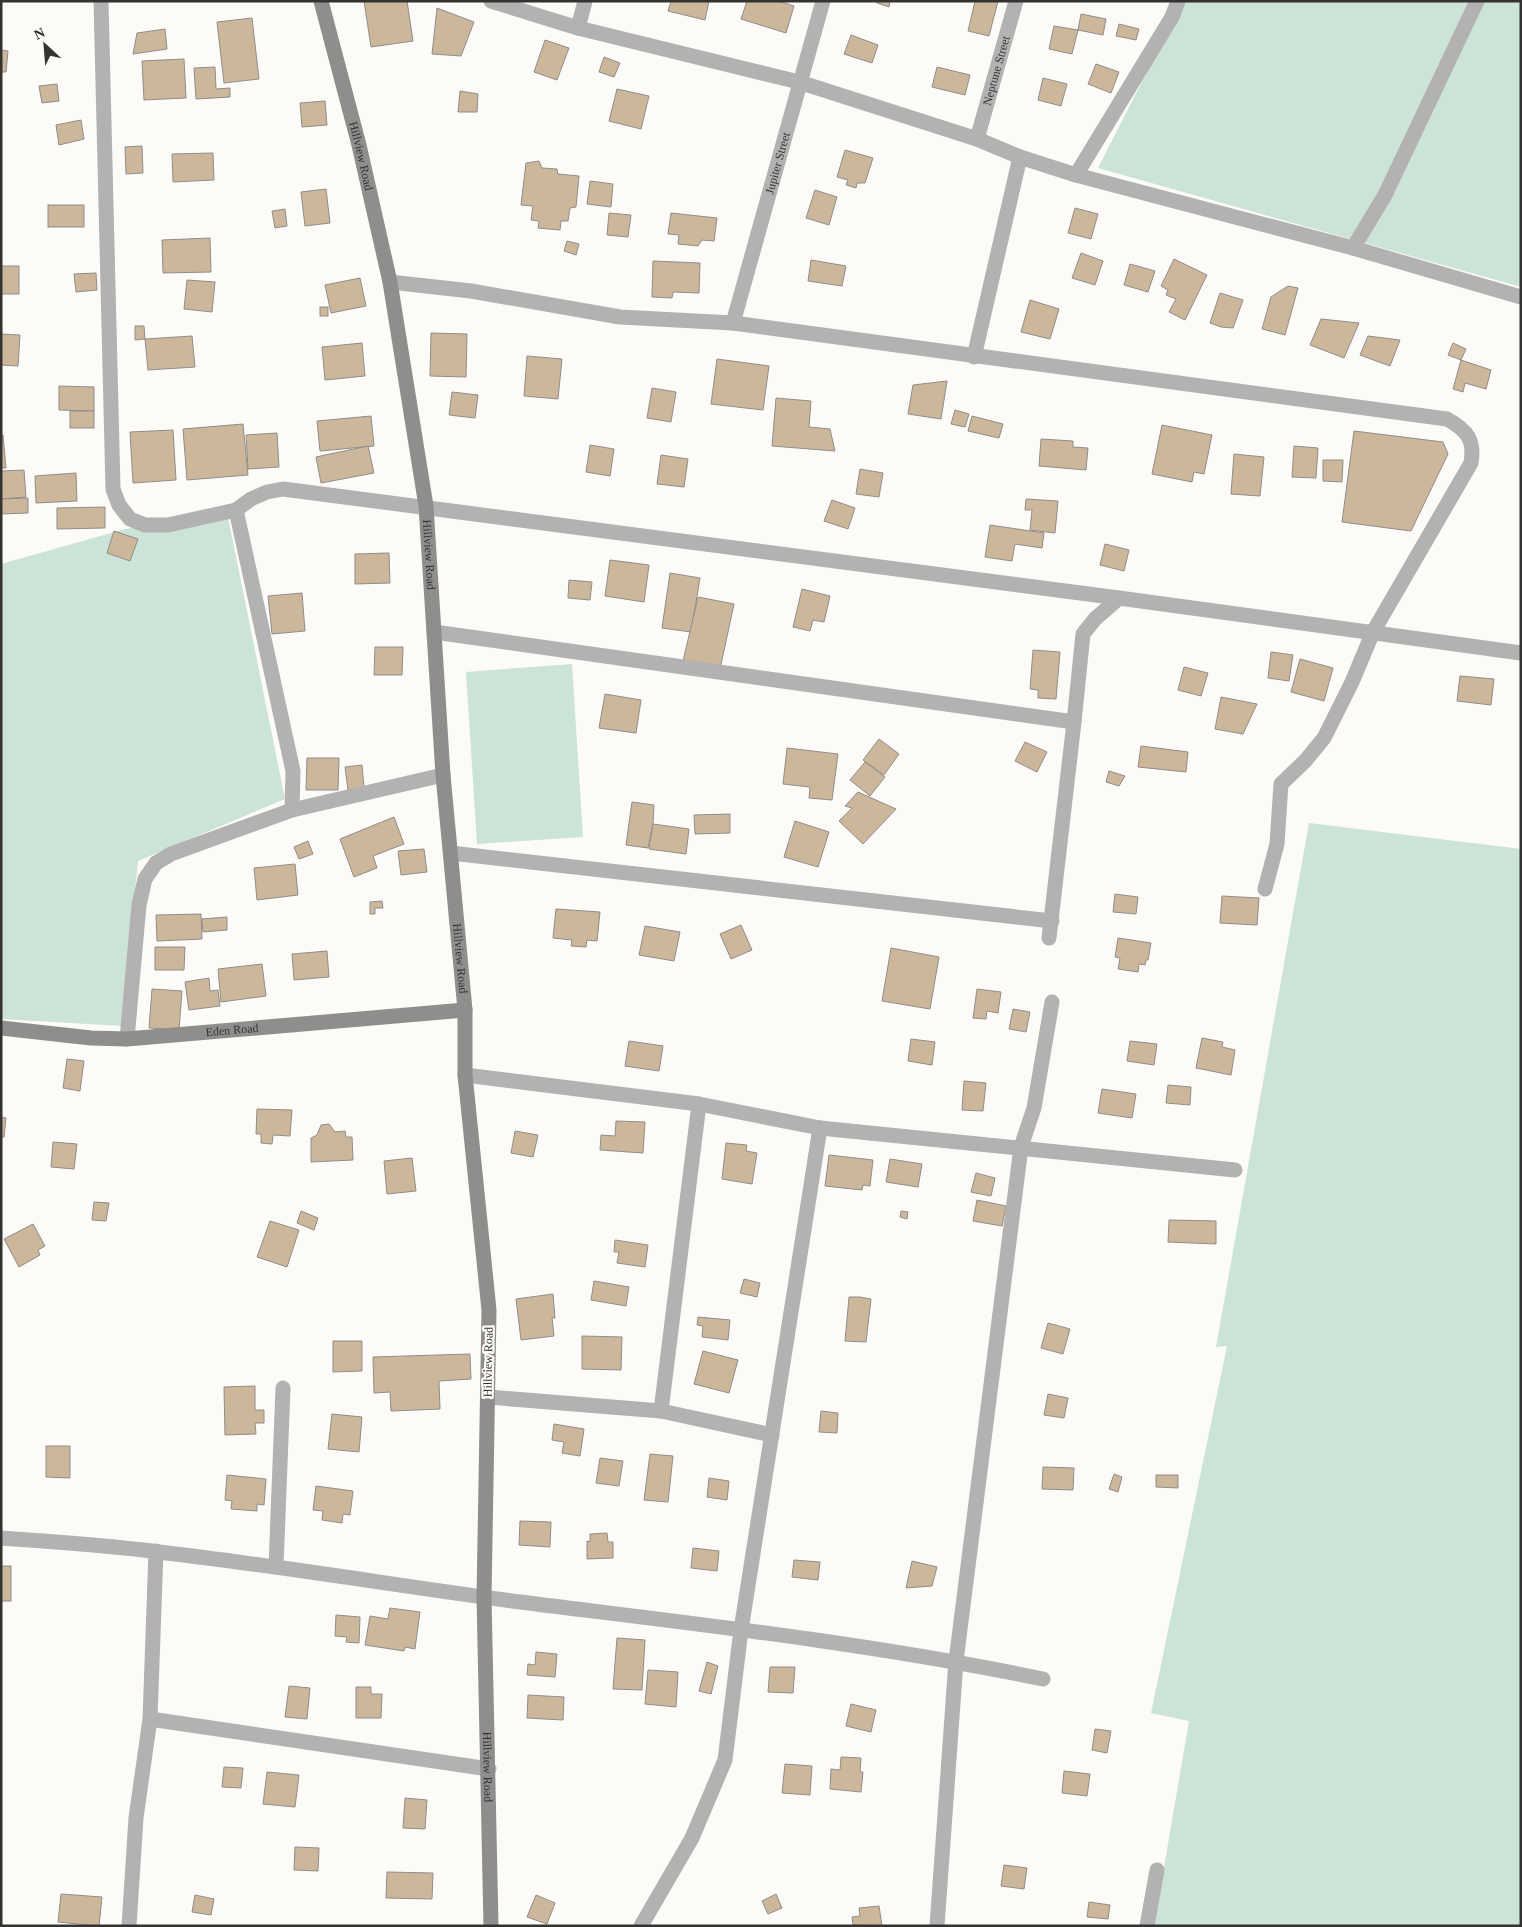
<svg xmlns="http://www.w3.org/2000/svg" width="1522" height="1927" font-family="Georgia,serif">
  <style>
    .green { fill: #cce3d7 }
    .building { fill: #cdb79b; stroke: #8f8d8b }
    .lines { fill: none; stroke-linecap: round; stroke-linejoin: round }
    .street { stroke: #b3b1b1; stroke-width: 15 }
    .secondary { stroke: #908e8d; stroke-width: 15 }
    .labels { text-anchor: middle; stroke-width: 4.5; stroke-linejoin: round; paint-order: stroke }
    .street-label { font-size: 12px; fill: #343332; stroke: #fdfbf8 }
  </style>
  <rect width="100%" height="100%" fill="#fdfbf8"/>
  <!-- green -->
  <g class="green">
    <polygon points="1183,1 1521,1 1521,287 1098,168"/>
    <polygon points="228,517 285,799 138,861 122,1026 1,1019 1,564 125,529"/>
    <polygon points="572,664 583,837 477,844 466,672"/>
    <polygon points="1309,823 1521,849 1521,1926 1154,1926 1189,1721 1151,1713 1227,1346 1216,1347"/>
  </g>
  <!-- building -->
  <g class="building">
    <polygon points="364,1 407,1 413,41 371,47"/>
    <polygon points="671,1 709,1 705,20 668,11"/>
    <polygon points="747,1 779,1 794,6 786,33 741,19"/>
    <polygon points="877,1 890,1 889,7 877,3"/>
    <polygon points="975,1 998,1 989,36 968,31"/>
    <polygon points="437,8 474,22 461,56 432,54"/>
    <polygon points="1081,14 1106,19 1103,35 1078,30"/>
    <polygon points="252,18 259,79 224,83 217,22"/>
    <polygon points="1119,24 1139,29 1136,40 1116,36"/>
    <polygon points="1054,26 1078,30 1072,54 1049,49"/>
    <polygon points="165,29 167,49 133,54 137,33"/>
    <polygon points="851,35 878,45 872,63 844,54"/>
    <polygon points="545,40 569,48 557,80 534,72"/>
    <polygon points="1,50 8,51 6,72 1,72"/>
    <polygon points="604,57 620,63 614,77 599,72"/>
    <polygon points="184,59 186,98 144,100 142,61"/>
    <polygon points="1096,64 1119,72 1111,93 1088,84"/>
    <polygon points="215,67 216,89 230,88 230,97 196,99 194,68"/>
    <polygon points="937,67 970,75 965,95 932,87"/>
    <polygon points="1043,78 1067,84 1061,106 1038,100"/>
    <polygon points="57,84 59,101 42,103 39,86"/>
    <polygon points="617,89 649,96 641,129 609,121"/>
    <polygon points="460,91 478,94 477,112 458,112"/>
    <polygon points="325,101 327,125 302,127 300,103"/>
    <polygon points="81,120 84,139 59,145 56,125"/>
    <polygon points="142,146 143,173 126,174 125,147"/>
    <polygon points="845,150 873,158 865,183 857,183 856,188 846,185 848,180 837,177"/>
    <polygon points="213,153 214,180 173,182 172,154"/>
    <polygon points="539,161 542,168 557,169 558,174 579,176 576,207 570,208 568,221 561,221 560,230 538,228 539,221 531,220 533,206 521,205 526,163"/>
    <polygon points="590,181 613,184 611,207 587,204"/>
    <polygon points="326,189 330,223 305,226 301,192"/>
    <polygon points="815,190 837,197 829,225 806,218"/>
    <rect x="48" y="205" width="36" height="22"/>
    <polygon points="1075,208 1098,214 1091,239 1068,233"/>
    <polygon points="285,209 287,226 275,228 272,211"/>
    <polygon points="609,213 631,215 628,237 607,235"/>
    <polygon points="671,213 717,218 714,241 702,240 698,246 678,244 679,235 668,234"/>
    <polygon points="210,238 211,272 163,273 162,240"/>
    <polygon points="567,241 579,244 576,255 564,251"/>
    <polygon points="1081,253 1103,261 1095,285 1072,278"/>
    <polygon points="1174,259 1207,275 1185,320 1169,312 1176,299 1166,295 1168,290 1161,286"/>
    <polygon points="811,260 846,266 842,286 808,281"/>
    <polygon points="653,261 700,263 699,293 673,292 672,298 652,297"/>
    <polygon points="1130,264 1155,271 1148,292 1124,285"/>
    <rect x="1" y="266" width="18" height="28"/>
    <polygon points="96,273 97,290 76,292 74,274"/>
    <polygon points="360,278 366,306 331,313 325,285"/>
    <polygon points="187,280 215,282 212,312 184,309"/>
    <polygon points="1288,286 1298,288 1285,335 1262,329 1271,297"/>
    <polygon points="1220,293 1243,300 1233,328 1221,327 1210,323"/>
    <polygon points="1030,300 1059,309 1050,339 1021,332"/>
    <rect x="320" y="307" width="8" height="9"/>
    <polygon points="1321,319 1359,323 1344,358 1310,345"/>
    <polygon points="135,326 144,326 145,339 135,340"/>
    <polygon points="431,333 467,334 466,377 430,376"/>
    <polygon points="1,334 20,335 18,366 1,365"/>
    <polygon points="192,336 195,367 148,370 145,339"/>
    <polygon points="1368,336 1400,340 1390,366 1360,355"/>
    <polygon points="362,343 365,376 325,380 322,347"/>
    <polygon points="1453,343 1466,349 1461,360 1448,355"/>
    <polygon points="527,356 562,359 558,399 524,396"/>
    <polygon points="717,359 769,366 763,410 711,404"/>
    <polygon points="1461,360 1491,370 1486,389 1465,383 1463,392 1453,389"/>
    <polygon points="947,381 941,419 908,414 913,385"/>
    <polygon points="59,386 94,387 94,411 59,410"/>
    <polygon points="652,388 676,392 671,422 647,418"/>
    <polygon points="452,392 478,395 475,418 449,415"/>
    <polygon points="776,398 811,401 809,427 830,429 835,451 772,446"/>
    <polygon points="955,410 969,414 965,427 951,424"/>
    <rect x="70" y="411" width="24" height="17"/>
    <polygon points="371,416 374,446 320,451 317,421"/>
    <polygon points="972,416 1003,424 999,438 968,431"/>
    <polygon points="243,424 248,475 187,480 183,429"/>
    <polygon points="1162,425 1212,435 1204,474 1194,472 1192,482 1152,474"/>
    <polygon points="173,430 176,480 133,483 130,432"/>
    <polygon points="1354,431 1443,442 1448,454 1411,531 1342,522"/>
    <polygon points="277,433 279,467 248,469 246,435"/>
    <polygon points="1,435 3,435 6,468 1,468"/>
    <polygon points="1041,439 1073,441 1073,447 1088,448 1086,470 1039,466"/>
    <polygon points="590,445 614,449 610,476 586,472"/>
    <polygon points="368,446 374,473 321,483 316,457"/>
    <polygon points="1294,446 1318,448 1316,478 1292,477"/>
    <polygon points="1234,454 1264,457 1260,496 1231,494"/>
    <polygon points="661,455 688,459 684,487 657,484"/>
    <polygon points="1323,460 1343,460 1342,482 1323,481"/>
    <polygon points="860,469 883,473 879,497 856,494"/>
    <polygon points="24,470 26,497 1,499 1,471"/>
    <polygon points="76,473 77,501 36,503 35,476"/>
    <polygon points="28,498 28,513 1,514 1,499"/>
    <polygon points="1026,499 1058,501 1055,533 1030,530 1032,510 1025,510"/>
    <polygon points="832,500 855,508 848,529 824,521"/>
    <polygon points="105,507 105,528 57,529 57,508"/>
    <polygon points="990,525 1044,533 1042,548 1015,544 1012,561 985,557"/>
    <polygon points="114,531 138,539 130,561 107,553"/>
    <polygon points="1105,544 1129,550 1124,571 1100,565"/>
    <polygon points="389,553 390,583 355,584 355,554"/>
    <polygon points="610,560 649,565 644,602 605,596"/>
    <polygon points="670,573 700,578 691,632 662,628"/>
    <polygon points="569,580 592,582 590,600 568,598"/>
    <polygon points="802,589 830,596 824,622 813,620 810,631 793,627"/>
    <polygon points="302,593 305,631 272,634 268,596"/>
    <polygon points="698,597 734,604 720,669 683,661"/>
    <polygon points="375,647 403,647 402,675 374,675"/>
    <polygon points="1033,650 1060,652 1056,699 1038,698 1038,690 1030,689"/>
    <polygon points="1271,652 1293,655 1289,681 1268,678"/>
    <polygon points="1300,659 1333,668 1324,701 1291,692"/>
    <polygon points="1184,667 1208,673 1201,696 1178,690"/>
    <polygon points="1460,676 1494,679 1491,705 1457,701"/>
    <polygon points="605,694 641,700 636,733 599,728"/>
    <polygon points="1221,697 1257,704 1243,734 1215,729"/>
    <polygon points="879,739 899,754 884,775 863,760"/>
    <polygon points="1025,742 1047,752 1037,772 1015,761"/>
    <polygon points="1141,746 1188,752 1186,772 1138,767"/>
    <polygon points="787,748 838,754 832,800 809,798 810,787 783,784"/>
    <polygon points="307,758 339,758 338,790 306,790"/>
    <polygon points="865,762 885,777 870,796 850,780"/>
    <polygon points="362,765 364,788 348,790 345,767"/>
    <polygon points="1109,771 1125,776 1119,786 1106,782"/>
    <polygon points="858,792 896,809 863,844 839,821 852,808 845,806"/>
    <polygon points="632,802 654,805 653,824 648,848 626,845"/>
    <polygon points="730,814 730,833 695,834 694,815"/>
    <polygon points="394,817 404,844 373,856 377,868 354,877 340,839"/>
    <polygon points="795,821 829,832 818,867 784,857"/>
    <polygon points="653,824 689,829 686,854 649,849"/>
    <polygon points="308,841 313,854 299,859 294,847"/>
    <polygon points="424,849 427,872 401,875 398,851"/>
    <polygon points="295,864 298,895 257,900 254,868"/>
    <polygon points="1115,894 1138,897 1136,914 1113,912"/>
    <polygon points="1222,896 1259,898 1257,925 1220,923"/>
    <polygon points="382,901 383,908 375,908 375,914 370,914 370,902"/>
    <polygon points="556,909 600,912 597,941 587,940 586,947 571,946 572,940 553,938"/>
    <polygon points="201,914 202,939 157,941 156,915"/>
    <polygon points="227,917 227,930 203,932 202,919"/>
    <polygon points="741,925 752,950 731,959 720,934"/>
    <polygon points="645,926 680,932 674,961 639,955"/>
    <polygon points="1118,938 1151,943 1148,960 1146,960 1145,965 1139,964 1138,972 1118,969 1120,958 1115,957"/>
    <polygon points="155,947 185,947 184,970 155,970"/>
    <polygon points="891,948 939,957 930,1009 882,1001"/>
    <polygon points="327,951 329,977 294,980 292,954"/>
    <polygon points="262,964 266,996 221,1002 218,969"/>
    <polygon points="209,978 210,991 218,990 220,1006 189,1010 185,982"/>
    <polygon points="152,989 182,991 179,1030 149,1028"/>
    <polygon points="977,989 1001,992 998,1013 987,1011 986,1019 973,1018"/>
    <polygon points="1013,1009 1030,1012 1026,1032 1009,1029"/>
    <polygon points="1202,1038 1223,1042 1222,1047 1235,1050 1231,1075 1196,1068"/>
    <polygon points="911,1039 935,1042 932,1065 908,1061"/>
    <polygon points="629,1041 663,1046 659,1071 625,1066"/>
    <polygon points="1130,1041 1157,1044 1154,1065 1127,1061"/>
    <polygon points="67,1059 84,1061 80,1091 63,1088"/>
    <polygon points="964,1081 986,1083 983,1111 962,1110"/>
    <polygon points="1168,1085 1191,1087 1190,1105 1166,1103"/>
    <polygon points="1102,1089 1136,1094 1132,1118 1098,1113"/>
    <polygon points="257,1109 292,1110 290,1136 273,1135 272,1144 261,1143 261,1134 256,1134"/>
    <polygon points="1,1117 6,1118 4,1137 1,1137"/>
    <polygon points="616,1121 645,1122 643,1153 600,1150 601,1135 615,1136"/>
    <polygon points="329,1124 335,1132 345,1131 346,1137 352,1137 353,1160 311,1162 311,1138 317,1135 321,1125"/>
    <polygon points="515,1131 538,1135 533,1157 511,1153"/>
    <polygon points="53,1142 77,1144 74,1169 51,1167"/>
    <polygon points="726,1143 747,1145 746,1151 757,1153 752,1184 722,1179"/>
    <polygon points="829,1155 873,1160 870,1186 863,1185 862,1190 825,1186"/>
    <polygon points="412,1158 416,1191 387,1194 384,1161"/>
    <polygon points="890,1159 922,1164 918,1187 886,1182"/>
    <polygon points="976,1173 995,1178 991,1196 971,1192"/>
    <polygon points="977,1200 1006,1206 1002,1226 973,1221"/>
    <polygon points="94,1202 109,1203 106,1221 92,1220"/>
    <polygon points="301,1211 318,1218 314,1230 297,1223"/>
    <polygon points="901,1211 908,1212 907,1219 900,1217"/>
    <polygon points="1169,1220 1216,1221 1216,1244 1168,1242"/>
    <polygon points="270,1221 299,1230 287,1267 257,1257"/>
    <polygon points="33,1224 45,1246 38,1250 40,1255 19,1267 4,1239"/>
    <polygon points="615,1240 648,1245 645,1267 617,1263 619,1252 614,1252"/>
    <polygon points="744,1279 760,1283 757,1297 740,1293"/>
    <polygon points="594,1281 629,1287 626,1306 591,1300"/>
    <polygon points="553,1294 555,1318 552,1318 554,1336 521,1340 516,1299"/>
    <polygon points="849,1297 860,1297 871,1299 866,1342 845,1341"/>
    <polygon points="698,1317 730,1320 728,1340 702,1337 703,1326 697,1325"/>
    <polygon points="1048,1323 1070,1329 1063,1354 1041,1348"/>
    <polygon points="582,1336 622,1337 621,1370 582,1369"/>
    <polygon points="333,1341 362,1341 362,1371 333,1372"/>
    <polygon points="703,1351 738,1360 729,1393 694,1384"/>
    <polygon points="470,1354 471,1379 439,1381 440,1409 391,1411 390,1392 374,1393 373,1357"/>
    <polygon points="255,1386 255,1410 264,1410 264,1423 255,1423 256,1434 225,1435 224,1387"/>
    <polygon points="1048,1394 1068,1398 1064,1418 1044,1415"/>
    <polygon points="821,1411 838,1413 837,1433 819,1432"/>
    <polygon points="332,1414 362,1417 359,1452 328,1449"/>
    <polygon points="554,1424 584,1429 580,1456 562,1453 564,1442 552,1440"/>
    <polygon points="46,1446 70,1446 70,1478 46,1477"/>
    <polygon points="650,1454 673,1456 668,1502 644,1500"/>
    <polygon points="600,1458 623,1461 619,1486 596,1483"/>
    <polygon points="1043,1467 1074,1468 1073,1490 1042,1489"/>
    <polygon points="1114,1474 1122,1477 1118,1492 1109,1489"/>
    <polygon points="227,1475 266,1479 264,1505 257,1504 257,1511 231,1509 232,1501 225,1500"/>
    <polygon points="1156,1475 1178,1475 1178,1488 1156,1487"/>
    <polygon points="709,1478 729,1481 727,1500 707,1497"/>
    <polygon points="316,1486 353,1491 350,1515 343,1514 342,1523 322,1520 323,1511 313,1510"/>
    <polygon points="520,1521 551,1522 550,1547 519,1545"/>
    <polygon points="607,1533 608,1542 613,1542 613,1558 587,1559 587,1541 590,1542 590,1534"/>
    <polygon points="693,1548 719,1551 717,1571 691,1568"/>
    <polygon points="794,1560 820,1562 818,1580 792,1577"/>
    <polygon points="912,1561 937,1567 932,1586 906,1588"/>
    <rect x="1" y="1566" width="10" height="35"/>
    <polygon points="390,1608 420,1612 415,1649 405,1647 404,1651 365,1645 370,1616 388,1619"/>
    <polygon points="336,1615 360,1617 359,1643 346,1642 347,1637 335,1636"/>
    <polygon points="617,1638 645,1640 642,1690 613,1689"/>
    <polygon points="536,1652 557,1654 555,1677 527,1675 528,1664 535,1665"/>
    <polygon points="707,1662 718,1666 711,1694 699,1691"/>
    <polygon points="770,1667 795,1667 793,1693 768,1692"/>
    <polygon points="648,1670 678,1672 676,1707 645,1704"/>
    <polygon points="289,1686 310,1688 307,1719 285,1717"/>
    <polygon points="356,1687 371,1687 371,1694 382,1694 381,1718 356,1718"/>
    <polygon points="528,1695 564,1697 563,1720 527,1718"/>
    <polygon points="851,1704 876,1710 871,1732 846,1726"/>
    <polygon points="1095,1729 1111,1731 1107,1753 1092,1750"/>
    <polygon points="841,1757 861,1758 860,1772 863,1772 861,1792 830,1789 831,1769 840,1770"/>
    <polygon points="785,1764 812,1766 810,1795 782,1793"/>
    <polygon points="224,1767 243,1768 241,1788 222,1787"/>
    <polygon points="1064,1771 1090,1774 1087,1796 1062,1793"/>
    <polygon points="267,1772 299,1775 295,1807 263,1804"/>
    <polygon points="405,1798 427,1800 425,1829 403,1828"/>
    <polygon points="295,1847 319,1848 318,1871 294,1870"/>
    <polygon points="1004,1865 1027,1868 1024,1889 1001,1886"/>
    <polygon points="387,1872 433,1873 432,1899 386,1898"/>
    <polygon points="61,1894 102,1897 99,1926 58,1922"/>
    <polygon points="776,1894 782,1908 768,1914 762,1901"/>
    <polygon points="195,1895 214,1899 211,1915 192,1912"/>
    <polygon points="536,1895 555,1903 547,1924 527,1917"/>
    <polygon points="1089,1902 1110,1905 1108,1919 1087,1917"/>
    <polygon points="879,1906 882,1926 853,1925 852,1917 860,1916 859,1908"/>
  </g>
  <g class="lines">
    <!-- street -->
    <g class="street">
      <polyline points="101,1 113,489 119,505 130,519 145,525 168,525 236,510 251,499 267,492 283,489 1119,598 1521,653"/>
      <polyline points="491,1 578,28 799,82 977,139 1020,157 1076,175 1353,248 1521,297"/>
      <polyline points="578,28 585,1"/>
      <path id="s1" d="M 977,139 L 1016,1"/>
      <polyline points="1076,175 1172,17 1178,1"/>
      <polyline points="1353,248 1385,195 1477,1"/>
      <path d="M 390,282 L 471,291 L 620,317 L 733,323 L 1447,419 C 1467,430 1475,440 1471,463 L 1373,632 L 1352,682 L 1324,738 L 1305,761 L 1281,784 L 1277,844 L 1265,889"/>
      <path id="s2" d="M 733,323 L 823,1"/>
      <polyline points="974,357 1020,157"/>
      <polyline points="236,510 293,771 292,810"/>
      <polyline points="434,632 1074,722"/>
      <polyline points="451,853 1052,921"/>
      <polyline points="1049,938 1074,722 1083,634 1095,619 1119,598"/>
      <polyline points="127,1039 139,905 145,879 156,863 171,854 292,810 443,775"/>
      <polyline points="465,1075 699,1104 820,1128 1235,1170"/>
      <polyline points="488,1397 661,1411 772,1435"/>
      <polyline points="661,1411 699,1104"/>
      <path d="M 1,1538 C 54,1542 107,1545 159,1552 C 280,1566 400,1586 520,1602 C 695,1624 870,1643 1043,1679"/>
      <polyline points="276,1567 283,1388"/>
      <polyline points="150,1719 489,1769"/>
      <polyline points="129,1926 136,1818 150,1719 156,1551"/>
      <polyline points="641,1926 692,1838 725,1760 741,1630 820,1128"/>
      <polyline points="937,1926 956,1661 1021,1147 1034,1108 1052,1002"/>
      <polyline points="1147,1926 1157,1870"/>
    </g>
    <!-- secondary -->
    <g class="secondary">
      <path id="s3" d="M 321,1 L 359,145 L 390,282 L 426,506 L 443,775 L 465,1010 L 465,1075 L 489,1310 L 484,1597 L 491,1926"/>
      <path id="s4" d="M 1,1028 L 91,1038 L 127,1039 L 465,1010"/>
    </g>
  </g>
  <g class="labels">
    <!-- street labels -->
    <g class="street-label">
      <text dy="4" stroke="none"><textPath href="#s1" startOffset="71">Neptune Street</textPath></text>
      <text dy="4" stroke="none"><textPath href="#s3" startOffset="160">Hillview Road</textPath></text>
      <text dy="4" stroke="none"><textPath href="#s2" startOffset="166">Jupiter Street</textPath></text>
      <text dy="4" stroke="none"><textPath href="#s3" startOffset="565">Hillview Road</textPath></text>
      <text dy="4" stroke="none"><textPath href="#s3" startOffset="970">Hillview Road</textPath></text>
      <text dy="4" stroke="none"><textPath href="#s4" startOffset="232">Eden Road</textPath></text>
      <text transform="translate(488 1362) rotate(-89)" y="4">Hillview Road</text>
      <text dy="4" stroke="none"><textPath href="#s3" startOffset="1780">Hillview Road</textPath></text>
    </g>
  </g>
  <!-- border -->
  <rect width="1522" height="1927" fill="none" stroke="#343332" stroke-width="5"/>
  <!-- north arrow -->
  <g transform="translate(45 45) rotate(334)" stroke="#fdfbf8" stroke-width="4" paint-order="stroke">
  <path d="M0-4L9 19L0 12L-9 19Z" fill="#343332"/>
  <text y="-8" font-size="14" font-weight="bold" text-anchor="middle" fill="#343332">N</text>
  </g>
</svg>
